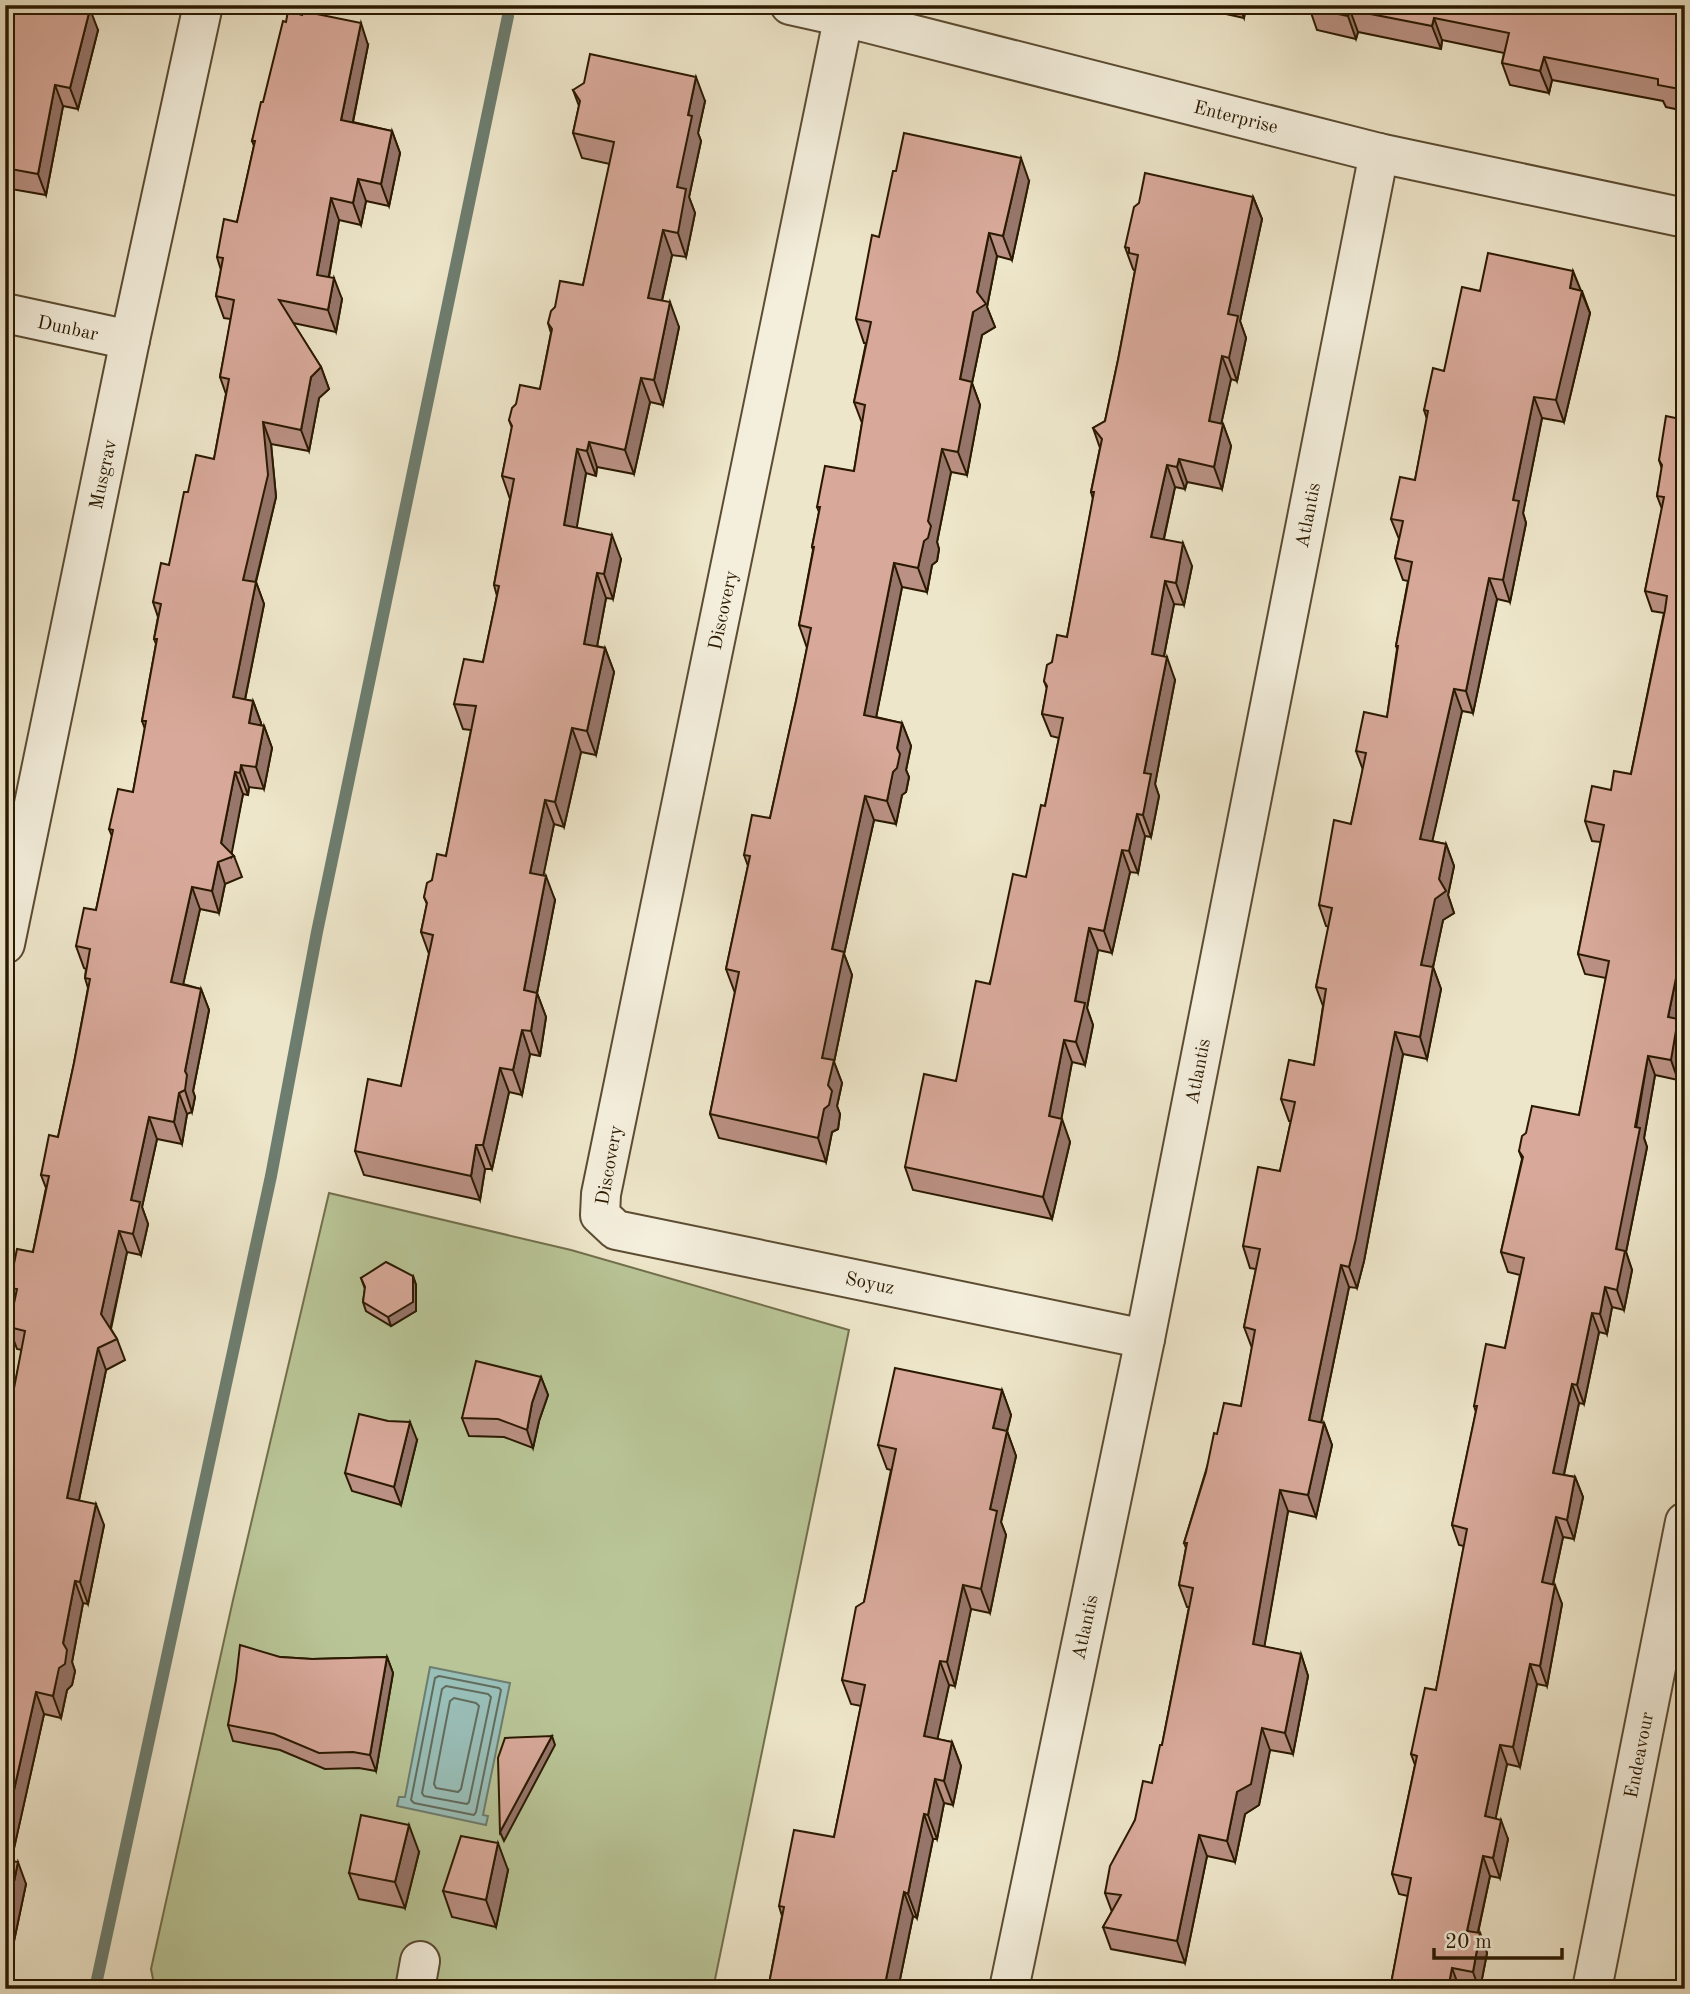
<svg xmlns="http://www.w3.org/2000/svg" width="1690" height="1994" font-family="'Old Standard TT',serif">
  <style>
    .green { fill: #b9c597; stroke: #726f4c; stroke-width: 2 }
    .water { fill: #99bfb9; stroke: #6d7d6f; stroke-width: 2 }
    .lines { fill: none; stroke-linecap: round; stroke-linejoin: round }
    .shore { stroke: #626c5c; stroke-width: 2 }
    .stream { stroke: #6d7d6f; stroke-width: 12 }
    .minor-casing { stroke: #5b4c32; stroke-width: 42 }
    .minor { stroke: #f4efdd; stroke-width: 38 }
    .wall { fill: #ba9184; stroke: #2a1900; stroke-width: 2 }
    .shaded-wall { fill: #97766c; stroke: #2a1900; stroke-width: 2 }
    .building { fill: #d8a99a; stroke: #2a1900; stroke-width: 2 }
    .labels { text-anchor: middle; stroke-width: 7; stroke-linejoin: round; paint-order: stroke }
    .street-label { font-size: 19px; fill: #2a1900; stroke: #f4efdd }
  </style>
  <rect width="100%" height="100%" fill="#eee6ca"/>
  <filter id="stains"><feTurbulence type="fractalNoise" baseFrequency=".00286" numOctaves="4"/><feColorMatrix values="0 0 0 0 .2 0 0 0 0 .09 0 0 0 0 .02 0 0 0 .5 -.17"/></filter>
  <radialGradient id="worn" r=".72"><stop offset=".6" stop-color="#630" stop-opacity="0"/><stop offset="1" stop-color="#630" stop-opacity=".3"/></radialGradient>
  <!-- green -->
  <polygon class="green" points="329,1193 571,1250 849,1330 713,1989 155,1989 151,1969 233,1600"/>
  <!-- water -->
  <polygon class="water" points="430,1667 510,1683 483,1815 488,1816 486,1825 397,1806 399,1797 405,1797"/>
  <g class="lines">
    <!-- shore -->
    <g class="shore">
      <polygon points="439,1676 499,1688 501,1690 476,1812 474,1815 414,1803 411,1800 435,1678"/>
      <polygon points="446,1686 488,1694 491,1697 469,1802 467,1804 424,1796 422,1793 442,1689"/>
      <polygon points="454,1698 476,1703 479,1706 461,1789 458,1792 436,1788 434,1784 450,1701"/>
    </g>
    <!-- stream -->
    <polyline class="stream" points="95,1989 271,1176 317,932 508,16"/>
    <defs>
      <g id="minor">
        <polyline points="790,5 844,17 1379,153 1685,218"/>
        <polyline points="846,5 601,1194 600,1215 616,1230 1145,1339"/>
        <polyline points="5,313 130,340"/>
        <polyline points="5,944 130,340 203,5"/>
        <polyline points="415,1989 420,1961"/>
        <polyline points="1009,1989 1145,1339 1379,153"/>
        <polyline points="1592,1989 1685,1522"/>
      </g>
    </defs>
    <!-- minor casing -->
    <use href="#minor" class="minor-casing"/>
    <!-- minor -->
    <use href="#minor" class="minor"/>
  </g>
  <!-- wall -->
  <g class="wall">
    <polygon points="5,5 98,30 78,109 63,106 46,195 5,188"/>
    <polygon points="1186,5 1246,5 1244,18"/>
    <polygon points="1300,5 1685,5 1685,111 1666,107 1663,101 1552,80 1549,93 1510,85 1502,63 1504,53 1442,40 1441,49 1358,32 1356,39 1317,30 1309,7"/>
    <polygon points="368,45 353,122 392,131 400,153 389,206 366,201 361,225 339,220 329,277 342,299 336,332 293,323 321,367 329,389 319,398 309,451 271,444 276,497 256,582 264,604 245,700 253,701 261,723 261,725 264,726 272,748 264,789 249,787 248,795 243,794 231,853 234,856 242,877 225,884 219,913 200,909 183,984 201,989 209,1010 193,1091 195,1097 192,1112 187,1114 182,1144 157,1139 142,1207 148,1224 141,1255 127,1252 111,1329 117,1339 125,1360 106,1370 79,1500 104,1525 88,1604 83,1603 72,1662 75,1671 72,1685 67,1690 61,1718 44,1714 11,1861 26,1884 10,1960 5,1959 5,1413 10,1409 22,1350 17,1349 9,1327 14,1301 9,1288 33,1252 46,1188 41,1175 58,1137 74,1063 88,988 85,978 86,969 84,968 76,946 96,910 112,836 109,829 133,792 145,729 142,721 156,644 154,639 158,617 153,602 169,565 188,492 214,459 226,394 220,377 231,319 224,318 216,296 221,270 217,257 237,222 254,146 252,141 263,102"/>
    <polygon points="573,90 705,101 698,133 701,141 689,197 695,213 686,257 672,255 662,301 679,327 663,405 650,402 634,474 597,467 596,476 586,473 576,528 621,559 613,599 606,598 597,646 605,648 614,672 596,755 581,752 564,827 554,824 543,875 555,900 537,993 546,1017 540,1056 530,1054 522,1095 509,1092 492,1169 485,1169 480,1200 364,1175 355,1151 401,1086 429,954 421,932 427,904 424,897 432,880 446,856 471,730 463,729 454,704 483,662 497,596 494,585 510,499 502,476 512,428 509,420 540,389 551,333 548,323 583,285 610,164 582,158 573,133 579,106"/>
    <polygon points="1029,181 1012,260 997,256 987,307 995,327 982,335 972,383 980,405 967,475 951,472 937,542 939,549 937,561 932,565 927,592 902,587 876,717 902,723 911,746 906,770 909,777 906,792 902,795 896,824 874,820 844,954 852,975 834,1062 842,1083 837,1106 840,1114 838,1129 832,1132 826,1162 719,1138 710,1114 735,993 726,969 748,866 744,855 770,818 796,701 807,648 799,625 813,550 812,547 819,512 817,507 854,471 862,423 854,402 866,343 864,343 856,319 879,237"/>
    <polygon points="1253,197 1262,219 1240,321 1246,338 1237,381 1231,379 1221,424 1223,424 1231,446 1222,489 1187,482 1185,489 1175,487 1164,539 1192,566 1184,605 1174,604 1164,656 1175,680 1155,784 1159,796 1151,837 1145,836 1138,873 1130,872 1112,953 1098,950 1087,1008 1093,1025 1085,1065 1072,1062 1061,1119 1070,1142 1052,1219 913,1190 905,1167 956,1081 1026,877 1045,806 1059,738 1051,736 1042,714 1047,689 1044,681 1052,662 1067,637 1093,499 1091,492 1100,448 1093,428 1105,421 1118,360 1135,271 1133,269 1125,247"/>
    <polygon points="1480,291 1582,291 1590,313 1564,422 1542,418 1523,513 1526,523 1510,602 1497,599 1473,713 1462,711 1432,841 1446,844 1454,866 1448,895 1454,913 1443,920 1433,967 1441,989 1427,1059 1403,1054 1364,1261 1357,1288 1349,1287 1321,1423 1324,1423 1332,1445 1316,1517 1288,1511 1264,1647 1301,1654 1308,1676 1293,1754 1270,1750 1259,1805 1245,1814 1235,1862 1207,1856 1185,1963 1111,1949 1103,1927 1112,1912 1105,1893 1135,1820 1152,1783 1162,1745 1189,1607 1187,1607 1179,1585 1186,1548 1184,1543 1217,1434 1241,1406 1252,1348 1244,1327 1256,1269 1250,1268 1243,1246 1280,1171 1291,1121 1289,1121 1281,1099 1314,1065 1323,1006 1316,987 1329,927 1326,926 1319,905 1351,824 1363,770 1356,751 1387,717 1397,649 1396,646 1408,581 1403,580 1395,558 1399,539 1391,519 1415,480 1427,419 1424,410 1444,371"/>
    <polygon points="1685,420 1685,990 1678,1021 1678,1080 1655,1075 1644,1138 1647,1147 1626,1252 1632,1270 1624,1310 1612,1307 1607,1334 1599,1332 1584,1404 1579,1403 1564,1475 1575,1477 1583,1497 1574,1539 1563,1537 1553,1584 1562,1604 1547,1686 1537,1684 1520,1767 1507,1764 1495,1819 1508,1839 1500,1878 1490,1876 1478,1933 1480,1933 1487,1953 1480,1989 1465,1989 1459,1987 1459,1989 1390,1989 1408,1896 1399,1894 1392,1874 1415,1765 1411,1754 1436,1690 1464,1546 1459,1545 1452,1525 1476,1412 1474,1406 1505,1348 1520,1275 1508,1272 1501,1252 1522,1159 1519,1151 1579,1115 1606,978 1585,974 1578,954 1601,842 1592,841 1585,821 1611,790 1631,774 1664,613 1652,611 1645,591 1662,509 1657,496 1662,469 1659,460"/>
    <polygon points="413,1276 416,1285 416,1311 391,1326 366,1311 363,1302 365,1289 361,1278"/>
    <polygon points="541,1377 548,1395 539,1421 533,1448 504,1437 469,1436 462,1418"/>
    <polygon points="1002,1390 1011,1415 1007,1431 1016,1456 1001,1522 1006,1535 990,1613 971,1609 955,1686 949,1685 937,1739 952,1742 961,1766 953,1805 944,1803 937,1839 933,1839 917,1918 913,1916 898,1989 768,1989 782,1916 779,1906 834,1837 861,1706 851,1704 842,1680 864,1602 891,1470 887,1469 878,1445"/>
    <polygon points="417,1440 401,1505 352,1491 345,1473"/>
    <polygon points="280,1657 312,1659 387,1657 393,1673 376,1771 359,1768 325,1769 280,1750 233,1741 228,1725"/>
    <polygon points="419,1852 405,1908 359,1899 349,1873"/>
    <polygon points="508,1870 496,1927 452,1917 443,1891"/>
  </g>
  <!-- shaded-wall -->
  <g class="shaded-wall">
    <polygon points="1239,5 1246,5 1244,18"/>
    <polygon points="90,9 98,30 78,109 70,88"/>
    <polygon points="1350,10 1358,32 1356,39 1348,16"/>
    <polygon points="1434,18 1442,40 1441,49 1432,26"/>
    <polygon points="361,23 368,45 349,141 341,120"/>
    <polygon points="1544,57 1552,80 1549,93 1540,71"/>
    <polygon points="696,77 705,101 698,133 701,141 689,197 695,213 686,257 678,233 677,187 688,115"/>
    <polygon points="55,85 63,106 46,195 38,174"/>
    <polygon points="392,131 400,153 389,206 381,184"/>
    <polygon points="1021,158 1029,181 1012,260 1003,236"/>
    <polygon points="358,179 366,201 361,225 353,203"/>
    <polygon points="1253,197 1262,219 1240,321 1246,338 1237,381 1229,358 1228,314"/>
    <polygon points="331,198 339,220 325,297 317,275"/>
    <polygon points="663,230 672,255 657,322 648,298"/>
    <polygon points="989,233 997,256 987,307 995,327 982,335 972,383 980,405 967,475 958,452 960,379"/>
    <polygon points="1573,271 1590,313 1564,422 1556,400 1570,288"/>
    <polygon points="334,278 342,299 336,332 328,310"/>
    <polygon points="670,302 679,327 663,405 654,380"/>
    <polygon points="1222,356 1231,379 1217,443 1209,421"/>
    <polygon points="321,367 329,389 319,398 309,451 301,430 311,377"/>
    <polygon points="641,378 650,402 634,474 625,450"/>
    <polygon points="1534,397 1542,418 1523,513 1526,523 1510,602 1503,580 1513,500"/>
    <polygon points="263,422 271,444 276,497 251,601 243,580"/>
    <polygon points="1223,424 1231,446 1222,489 1214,467"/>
    <polygon points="589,442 597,467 596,476 587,451"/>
    <polygon points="577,449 586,473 573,550 564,525"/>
    <polygon points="942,449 951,472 937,542 939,549 937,561 932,565 927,592 918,568"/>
    <polygon points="1179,459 1187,482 1185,489 1177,467"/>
    <polygon points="1167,465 1175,487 1159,560 1151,537"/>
    <polygon points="612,535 621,559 613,599 604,574"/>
    <polygon points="1183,543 1192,566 1184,605 1176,583"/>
    <polygon points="894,563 902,587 872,738 864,715"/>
    <polygon points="597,573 606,598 593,668 584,644"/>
    <polygon points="1489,578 1497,599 1473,713 1466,691"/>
    <polygon points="1165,581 1174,604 1160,676 1152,654"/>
    <polygon points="256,582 264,604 241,719 233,697"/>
    <polygon points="605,648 614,672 596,755 587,731"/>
    <polygon points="1167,657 1175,680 1155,784 1159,796 1151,837 1143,815 1144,773"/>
    <polygon points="1454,689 1462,711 1428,860 1420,839"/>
    <polygon points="253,701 261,723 257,745 249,723"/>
    <polygon points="902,723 911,746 906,770 909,777 906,792 902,795 896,824 887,801"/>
    <polygon points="264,726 272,748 264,789 256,767"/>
    <polygon points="572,728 581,752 564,827 555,802"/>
    <polygon points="241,765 249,787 248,795 240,773"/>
    <polygon points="235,772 243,794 231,857 221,843"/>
    <polygon points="865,796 874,820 844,954 852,975 834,1062 842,1083 837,1106 840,1114 838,1129 832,1132 826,1162 818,1138 828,1085 822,1058 832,949"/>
    <polygon points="545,800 554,824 539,897 530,873"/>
    <polygon points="1137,814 1145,836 1138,873 1129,851"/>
    <polygon points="1446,844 1454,866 1448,895 1454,913 1443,920 1429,986 1421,965"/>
    <polygon points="1122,850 1130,872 1112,953 1104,931"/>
    <polygon points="1685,860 1685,913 1676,899"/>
    <polygon points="218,862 225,884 219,913 212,891"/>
    <polygon points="546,876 555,900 533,1014 524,990"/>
    <polygon points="192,887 200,909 179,1003 171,982"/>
    <polygon points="1089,928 1098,950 1087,1008 1093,1025 1085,1065 1076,1042 1075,1001"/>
    <polygon points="1683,944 1685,948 1685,990 1678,1021 1685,1039 1678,1080 1671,1060 1668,1017"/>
    <polygon points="1433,967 1441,989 1427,1059 1420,1037"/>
    <polygon points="201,989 209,1010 193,1091 195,1097 192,1112 185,1090 185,1071"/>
    <polygon points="537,993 546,1017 540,1056 531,1031"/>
    <polygon points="522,1030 530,1054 522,1095 513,1070"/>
    <polygon points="1395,1032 1403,1054 1364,1261 1357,1288 1349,1267"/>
    <polygon points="1064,1040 1072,1062 1058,1137 1062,1119 1070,1142 1052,1219 1043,1197 1049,1116"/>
    <polygon points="1648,1056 1655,1075 1644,1138 1647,1147 1626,1252 1632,1270 1624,1310 1617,1290 1616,1249"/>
    <polygon points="500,1068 509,1092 492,1169 483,1145"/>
    <polygon points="179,1093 187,1114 182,1144 174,1122"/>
    <polygon points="149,1117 157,1139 142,1207 148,1224 141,1255 133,1234 131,1200"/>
    <polygon points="476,1145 485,1169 480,1200 471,1176"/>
    <polygon points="119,1231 127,1252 109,1335 101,1314"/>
    <polygon points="1341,1265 1349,1287 1317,1442 1309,1420"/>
    <polygon points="413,1276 416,1285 416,1311 391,1326 388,1317"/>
    <polygon points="1605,1287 1612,1307 1607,1334 1600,1314"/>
    <polygon points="1592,1313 1599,1332 1584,1404 1577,1385"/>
    <polygon points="98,1348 106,1370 75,1519 67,1498"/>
    <polygon points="541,1377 548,1395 539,1421 533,1448 527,1430 532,1403"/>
    <polygon points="1572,1384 1579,1403 1560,1492 1553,1473"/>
    <polygon points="1002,1390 1011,1415 1002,1452 993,1428"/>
    <polygon points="410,1422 417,1440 401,1505 394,1487"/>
    <polygon points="1324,1423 1332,1445 1316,1517 1308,1495"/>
    <polygon points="1007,1431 1016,1456 1001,1522 1006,1535 990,1613 981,1589 990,1509"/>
    <polygon points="1575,1477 1583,1497 1574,1539 1567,1520"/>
    <polygon points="1280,1490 1288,1511 1261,1666 1253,1644"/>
    <polygon points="96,1504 104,1525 88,1604 80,1582"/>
    <polygon points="1556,1517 1563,1537 1549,1602 1542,1582"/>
    <polygon points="75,1581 83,1603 72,1662 75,1671 72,1685 67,1690 61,1718 53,1696"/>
    <polygon points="963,1585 971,1609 955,1686 947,1662"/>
    <polygon points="1555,1585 1562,1604 1547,1686 1540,1666"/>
    <polygon points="1301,1654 1308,1676 1293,1754 1285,1733"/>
    <polygon points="387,1657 393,1673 376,1771 370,1755"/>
    <polygon points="940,1661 949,1685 933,1760 924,1736"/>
    <polygon points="1530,1664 1537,1684 1520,1767 1513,1747"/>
    <polygon points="36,1692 44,1714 7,1880 5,1875 5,1830"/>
    <polygon points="1262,1728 1270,1750 1259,1805 1245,1814 1235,1862 1227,1841 1237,1792"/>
    <polygon points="552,1736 555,1745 504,1841 500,1832"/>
    <polygon points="952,1742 961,1766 953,1805 944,1781"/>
    <polygon points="1500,1745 1507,1764 1492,1836 1485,1816"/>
    <polygon points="935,1779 944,1803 937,1839 928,1815"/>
    <polygon points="924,1814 933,1839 917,1918 908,1894"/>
    <polygon points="1501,1820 1508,1839 1500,1878 1493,1858"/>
    <polygon points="409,1825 419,1852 405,1908 395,1882"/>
    <polygon points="1199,1835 1207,1856 1185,1963 1177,1941"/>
    <polygon points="498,1843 508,1870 496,1927 486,1900"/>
    <polygon points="1483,1856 1490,1876 1474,1950 1467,1931"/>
    <polygon points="18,1862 26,1884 10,1960 5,1946 5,1925"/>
    <polygon points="904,1892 913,1916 898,1989 884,1989"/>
    <polygon points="1480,1933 1487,1953 1480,1989 1479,1989 1473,1972"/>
    <polygon points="1452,1968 1459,1987 1459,1989 1448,1989"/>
  </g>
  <!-- building -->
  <g class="building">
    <polygon points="5,5 74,5 90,9 70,88 55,85 38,174 5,168"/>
    <polygon points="1310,5 1685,5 1685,90 1658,85 1658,79 1544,57 1540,71 1502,63 1509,33 1434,18 1432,26 1350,10 1348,16 1309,8"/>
    <polygon points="288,11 302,15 302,11 361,23 341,120 392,131 381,184 358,179 353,203 331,198 317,275 334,278 328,310 279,300 321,367 311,377 301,430 263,422 268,475 243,580 256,582 233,697 253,701 249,723 264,726 256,767 241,765 240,773 235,772 221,843 234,856 218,862 212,891 192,887 171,982 201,989 185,1071 187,1075 185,1090 179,1093 174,1122 149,1117 131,1200 140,1202 133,1234 119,1231 101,1314 117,1339 98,1348 67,1498 96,1504 80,1582 75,1581 63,1643 67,1650 65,1664 59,1668 53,1696 36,1692 5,1830 5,1413 6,1408 10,1409 25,1331 9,1327 17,1289 9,1288 17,1249 33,1252 49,1176 41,1175 49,1135 58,1137 74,1063 90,979 85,978 90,949 76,946 84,908 96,910 113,830 109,829 118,789 133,792 146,721 142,721 157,639 154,639 161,604 153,602 161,563 169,565 184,492 188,492 196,455 214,459 229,379 220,377 234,300 216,296 223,258 217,257 224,219 237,222 255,141 252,141 261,102 263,102 283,21 286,22"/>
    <polygon points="590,54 696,77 688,115 692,116 677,187 686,189 678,233 663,230 648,298 670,302 654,380 641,378 625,450 589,442 587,451 577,449 564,525 612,535 604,574 597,573 584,644 605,648 587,731 572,728 555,802 545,800 530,873 546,876 524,990 537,993 531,1031 522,1030 513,1070 500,1068 483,1145 476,1145 471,1176 355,1151 368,1079 401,1086 433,935 421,932 427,903 424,897 427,883 432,880 437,854 446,856 476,706 454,704 464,659 483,662 499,586 494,585 514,479 502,476 512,426 509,420 512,408 516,404 520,385 540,389 552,329 548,323 551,311 555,307 560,281 583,285 614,142 573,133 580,101 573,90 584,83"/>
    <polygon points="904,133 1021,158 1003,236 989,233 977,292 986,304 973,312 960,379 972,382 958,452 942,449 928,521 931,526 928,538 924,541 918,568 894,563 864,715 902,723 897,748 900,754 897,768 893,772 887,801 865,796 832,949 844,952 822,1058 834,1060 828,1085 832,1091 829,1105 824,1109 818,1138 710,1114 739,972 726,969 750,856 744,855 752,815 770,818 796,701 811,628 799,625 814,547 812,547 820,507 817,507 825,466 854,471 865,405 854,402 871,322 856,319 872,235 879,237 893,171 896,171"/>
    <polygon points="1145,173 1253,197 1228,314 1238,316 1229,358 1222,356 1209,421 1223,424 1214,467 1179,459 1177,467 1167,465 1151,537 1183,543 1176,583 1165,581 1152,654 1167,657 1144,773 1151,774 1143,815 1137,814 1129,851 1122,850 1104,931 1089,928 1075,1001 1085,1003 1076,1042 1064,1040 1049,1116 1062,1119 1043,1197 905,1167 924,1074 956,1081 976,981 990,984 1013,874 1026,877 1041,805 1045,806 1063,718 1042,714 1047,686 1044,681 1047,665 1052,662 1057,635 1067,637 1094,492 1091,492 1102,439 1093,428 1105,421 1118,360 1138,255 1129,253 1129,248 1125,247 1134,207 1139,203"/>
    <polygon points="1488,253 1573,271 1570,288 1582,291 1556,400 1534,397 1513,500 1519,501 1503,580 1489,578 1466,691 1454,689 1420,839 1446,844 1439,879 1446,891 1435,899 1421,965 1433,967 1420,1037 1395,1032 1356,1239 1349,1267 1341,1265 1309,1420 1324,1423 1308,1495 1280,1490 1253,1644 1301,1654 1285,1733 1262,1728 1251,1784 1237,1792 1227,1841 1199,1835 1177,1941 1103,1927 1121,1895 1105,1893 1110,1866 1135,1820 1143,1781 1152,1783 1160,1745 1162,1745 1193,1588 1179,1585 1187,1543 1184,1543 1206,1472 1214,1433 1217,1434 1224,1403 1241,1406 1255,1330 1244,1327 1260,1249 1243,1246 1258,1167 1280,1171 1295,1102 1281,1099 1289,1060 1314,1065 1326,989 1316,987 1332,908 1319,905 1334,820 1351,824 1366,753 1356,751 1364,712 1387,717 1398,646 1396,646 1412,562 1395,558 1403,521 1391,519 1400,477 1415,480 1428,411 1424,410 1433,368 1444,371 1462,287 1480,291"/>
    <polygon points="1666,416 1685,420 1685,860 1676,899 1685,901 1685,944 1683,944 1668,1017 1678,1019 1671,1060 1648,1056 1635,1127 1640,1128 1616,1249 1625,1251 1617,1290 1605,1287 1600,1314 1592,1313 1577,1385 1572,1384 1553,1473 1575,1477 1567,1520 1556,1517 1542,1582 1555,1585 1540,1666 1530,1664 1513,1747 1500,1745 1485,1816 1501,1820 1493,1858 1483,1856 1467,1931 1480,1933 1473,1972 1452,1968 1448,1989 1390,1989 1411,1878 1392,1874 1417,1756 1411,1754 1425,1688 1436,1690 1467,1529 1452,1525 1477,1406 1474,1406 1486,1344 1505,1348 1524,1258 1501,1252 1523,1157 1519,1151 1522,1136 1526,1133 1532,1106 1579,1115 1609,961 1578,954 1604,825 1585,821 1592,786 1611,790 1614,771 1631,774 1665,610 1667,596 1645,591 1664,497 1657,496 1662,465 1659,460"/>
    <polygon points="386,1262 413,1276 413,1302 388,1317 363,1302 365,1287 361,1278"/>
    <polygon points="476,1361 541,1377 532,1403 527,1430 498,1419 462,1418"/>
    <polygon points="895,1368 1002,1390 993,1428 1007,1431 990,1509 997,1511 981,1589 963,1585 947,1662 940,1661 924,1736 952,1742 944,1781 935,1779 928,1815 924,1814 908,1894 904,1892 884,1989 768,1989 784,1907 779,1906 794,1830 834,1837 865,1685 842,1680 856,1607 864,1602 896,1449 878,1445"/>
    <polygon points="359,1414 388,1421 410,1422 394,1487 345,1473"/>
    <polygon points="240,1645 280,1657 312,1659 387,1657 370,1755 353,1752 319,1753 274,1734 228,1725 236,1680"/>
    <polygon points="552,1736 500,1832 498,1758 505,1738"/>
    <polygon points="361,1815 409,1825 395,1882 349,1873"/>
    <polygon points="461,1836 498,1843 486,1900 443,1891"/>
    <polygon points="5,1860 18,1862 5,1925"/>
  </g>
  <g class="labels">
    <!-- street labels -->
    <g class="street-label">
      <text transform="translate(1236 116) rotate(14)" y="7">Enterprise</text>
      <text transform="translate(68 327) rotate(12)" y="7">Dunbar</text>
      <text transform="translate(102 474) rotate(-78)" y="7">Musgrav</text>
      <text transform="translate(1307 515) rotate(-79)" y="7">Atlantis</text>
      <text transform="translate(722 610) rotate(-78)" y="7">Discovery</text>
      <text transform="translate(1197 1071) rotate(-79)" y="7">Atlantis</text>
      <text transform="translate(608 1165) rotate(-80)" y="7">Discovery</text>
      <text transform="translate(870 1282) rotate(12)" y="7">Soyuz</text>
      <text transform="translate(1084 1627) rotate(-78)" y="7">Atlantis</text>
      <text transform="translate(1638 1755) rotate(-79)" y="7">Endeavour</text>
    </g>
  </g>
  <!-- margin -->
  <rect width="1690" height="1994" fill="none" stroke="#eee6ca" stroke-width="28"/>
  <rect x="7" y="7" width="1676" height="1980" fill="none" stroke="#2a1900" stroke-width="3.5"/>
  <rect x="14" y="14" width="1662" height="1966" fill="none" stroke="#2a1900" stroke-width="2"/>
  <!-- scale -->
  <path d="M1434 1948v10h128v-10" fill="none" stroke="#2a1900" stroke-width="3.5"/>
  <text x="1445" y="1948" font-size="21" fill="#2a1900" stroke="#f4efdd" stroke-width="5" paint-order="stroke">20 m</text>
  <rect width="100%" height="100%" filter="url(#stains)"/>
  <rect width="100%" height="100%" fill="url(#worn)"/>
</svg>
